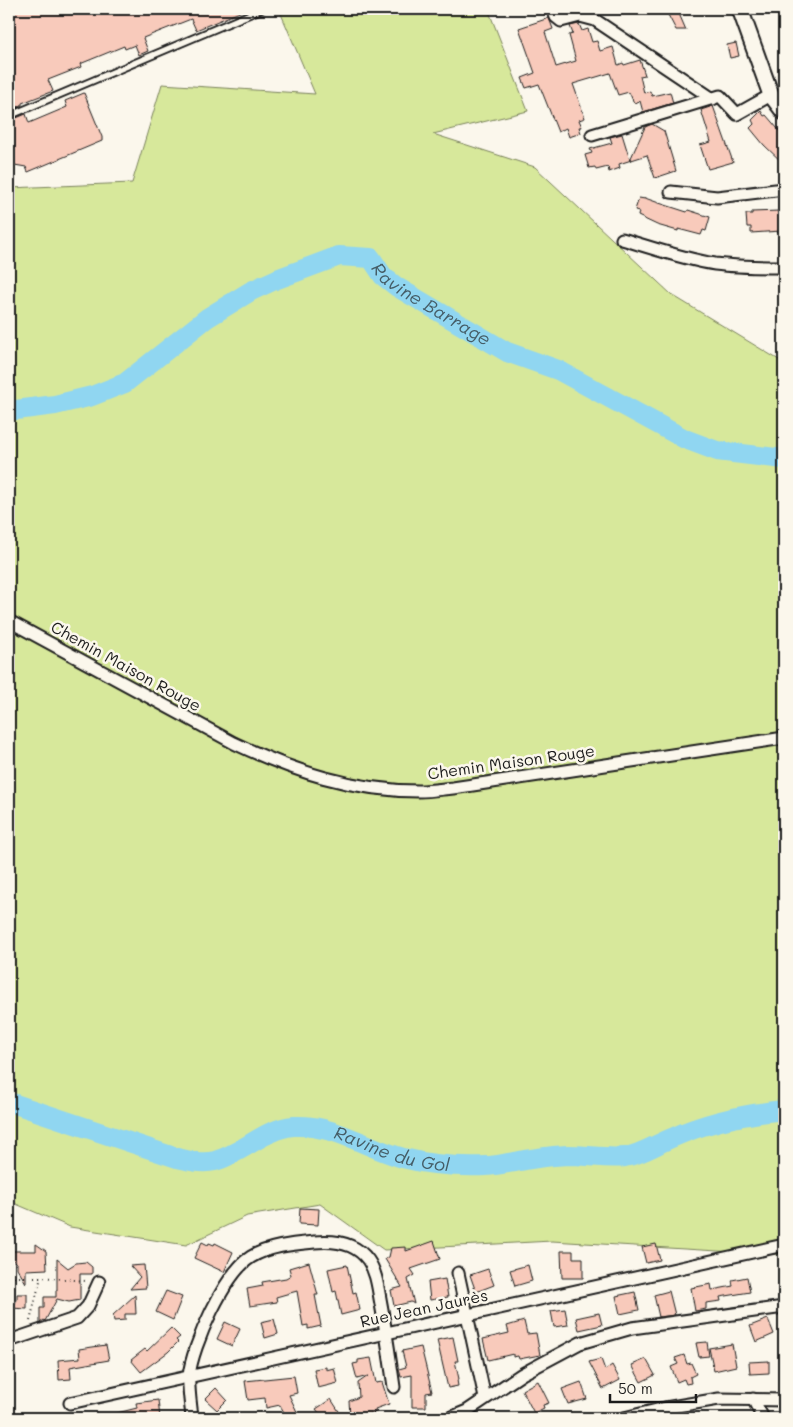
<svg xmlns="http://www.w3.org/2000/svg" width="793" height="1427" font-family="Mali,sans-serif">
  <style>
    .green { fill: #d7e89b; stroke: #7a825c }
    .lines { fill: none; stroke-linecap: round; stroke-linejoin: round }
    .river { stroke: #90d6f1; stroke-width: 20 }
    .building { fill: #f8cabb; stroke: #1c1c1c }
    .lane-casing { stroke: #1c1c1c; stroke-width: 9 }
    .street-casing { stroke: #1c1c1c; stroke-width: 15 }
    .secondary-casing { stroke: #1c1c1c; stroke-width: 19 }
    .path { stroke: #1c1c1c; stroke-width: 2; stroke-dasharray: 1 4; stroke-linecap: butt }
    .lane { stroke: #fbf7ec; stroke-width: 5.5 }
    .street { stroke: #fbf7ec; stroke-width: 11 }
    .secondary { stroke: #fbf7ec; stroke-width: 15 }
    .labels { text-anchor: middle; stroke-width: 5; stroke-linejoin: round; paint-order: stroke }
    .street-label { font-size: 16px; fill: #1c1c1c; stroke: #fbf7ec }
    .water-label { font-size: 18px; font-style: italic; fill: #455d67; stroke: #fbf7ec }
  </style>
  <rect width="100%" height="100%" fill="#fbf7ec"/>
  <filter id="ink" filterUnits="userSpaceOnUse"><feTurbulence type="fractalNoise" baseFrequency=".02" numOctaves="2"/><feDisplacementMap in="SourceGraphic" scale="10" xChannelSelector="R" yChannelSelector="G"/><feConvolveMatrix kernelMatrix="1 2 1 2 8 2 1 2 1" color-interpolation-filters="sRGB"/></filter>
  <g filter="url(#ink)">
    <!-- green -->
    <polygon class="green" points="279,9 488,9 528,111 433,134 535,167 672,295 784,363 784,1255 552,1241 384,1250 320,1204 247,1216 186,1245 70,1227 9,1201 9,188 132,183 162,84 315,94"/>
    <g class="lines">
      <!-- river -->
      <g class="river">
        <path id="s1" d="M 9,410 L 16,410 L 55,405 L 92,396 L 125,383 L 207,318 L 251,291 L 277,279 L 339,256 L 371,258 L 383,276 L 397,287 L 507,352 L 558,370 L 685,439 L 717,451 L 784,459"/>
        <path id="s2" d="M 9,1102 L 177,1158 C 190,1161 202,1164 215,1161 C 242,1154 265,1128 294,1126 C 333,1124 367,1148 403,1158 C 430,1165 458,1167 486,1166 C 495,1166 506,1163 515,1162 C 533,1158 551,1156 568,1155 C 587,1155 607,1159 625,1157 C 643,1154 658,1143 674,1137 C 709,1121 746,1114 784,1110"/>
      </g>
    </g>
    <!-- building -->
    <g class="building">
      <polygon points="22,9 247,9 196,30 191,19 143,38 148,51 139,55 135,45 125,49 124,46 80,64 81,67 48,80 53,91 22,103 22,105 9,111 9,14"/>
      <polygon points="665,9 681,9 680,16 686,30 676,30"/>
      <polygon points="549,18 553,29 545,32 556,67 576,61 569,35 573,34 570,26 579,24 582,31 588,29 592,42 597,41 600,51 613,47 618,65 623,63 624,65 640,60 645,75 640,76 644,93 650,91 652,96 670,92 673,103 643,112 640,101 634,103 629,92 618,95 610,73 573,84 585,118 579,120 582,127 579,127 581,133 569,137 566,128 558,132 539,84 526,88 522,78 535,73 519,28"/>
      <polygon points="736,43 739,56 730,58 727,45"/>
      <polygon points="84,93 102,137 102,141 28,172 26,167 9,164 9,121 26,114 29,123 67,107 65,101"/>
      <polygon points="713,106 733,162 708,169 700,145 711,142 701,110"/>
      <polygon points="761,111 764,116 766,115 784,136 784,164 764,145 750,128 754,124 752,120"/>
      <polygon points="652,124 664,131 676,171 655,178 647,155 619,164 620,168 609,172 608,167 596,170 595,167 589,168 585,155 592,153 590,149 612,143 610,137 622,134 630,160 645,127"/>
      <polygon points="639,198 645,199 645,198 659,203 687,212 688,210 710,217 706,231 703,230 701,235 678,229 678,231 657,225 638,216 639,211 635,210"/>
      <polygon points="779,211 780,213 784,213 784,225 781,226 781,231 751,233 751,227 747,227 746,214 752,214 752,212"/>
      <polygon points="300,1208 319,1209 318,1225 299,1224"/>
      <polygon points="434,1241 440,1259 411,1269 415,1275 408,1279 414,1304 411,1302 394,1306 391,1290 402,1287 385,1259 389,1257 391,1248 406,1247 406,1251"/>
      <polygon points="202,1242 208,1245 209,1243 214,1245 215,1243 233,1252 224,1272 194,1258"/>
      <polygon points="36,1244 46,1251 47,1269 26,1270 26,1283 17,1268 17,1263 9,1258 9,1251 36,1251"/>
      <polygon points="656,1244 660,1260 646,1263 642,1247"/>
      <polygon points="561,1251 573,1251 573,1258 583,1258 583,1278 562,1278"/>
      <polygon points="57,1259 68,1268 76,1263 86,1262 92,1267 92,1274 80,1274 80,1300 69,1302 57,1299 45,1321 44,1320 40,1323 40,1308 44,1308 44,1297 56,1297 56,1290 57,1290"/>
      <polygon points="309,1262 318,1295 315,1295 321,1326 308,1329 308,1325 303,1326 297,1291 276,1297 277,1302 250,1306 247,1289 263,1286 262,1282 286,1278 291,1275 289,1268"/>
      <polygon points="144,1265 146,1288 130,1289 140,1277 130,1266"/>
      <polygon points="347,1265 353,1293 356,1292 360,1310 341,1315 336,1291 333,1292 328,1269"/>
      <polygon points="528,1265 532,1281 515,1286 510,1270"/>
      <polygon points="488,1269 494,1285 476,1292 470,1275"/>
      <polygon points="747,1277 750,1292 720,1297 721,1301 706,1303 706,1309 695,1311 691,1288 711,1284 712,1290 733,1286 732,1280"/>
      <polygon points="445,1279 448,1297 430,1300 428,1282"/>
      <polygon points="166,1291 182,1297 173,1320 156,1312"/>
      <polygon points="669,1291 675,1315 659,1317 654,1295"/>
      <polygon points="635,1292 639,1310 620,1314 616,1296"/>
      <polygon points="17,1294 27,1294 27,1309 11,1308 17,1300"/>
      <polygon points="135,1295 136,1314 125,1314 125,1320 114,1321 113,1315"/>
      <polygon points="565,1309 568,1325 554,1327 551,1311"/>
      <polygon points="599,1313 602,1325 579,1330 576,1318"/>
      <polygon points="274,1319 278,1334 265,1338 261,1322"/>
      <polygon points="768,1319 774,1334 756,1342 750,1326"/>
      <polygon points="524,1321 527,1334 536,1333 540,1355 519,1359 518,1356 513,1357 513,1354 488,1360 483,1339 509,1333 507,1326"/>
      <polygon points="225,1322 240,1329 232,1346 217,1339"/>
      <polygon points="171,1328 180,1337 176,1340 178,1342 168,1352 141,1372 131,1360 145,1349 147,1351"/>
      <polygon points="453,1337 458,1361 455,1361 459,1379 457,1380 458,1386 448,1388 437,1340"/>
      <polygon points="707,1342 709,1356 699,1357 696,1343"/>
      <polygon points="732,1344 736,1366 714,1371 709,1348"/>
      <polygon points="106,1345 109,1360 70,1367 71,1379 59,1380 58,1360 80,1358 79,1349"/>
      <polygon points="421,1347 432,1392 426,1393 426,1407 412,1407 412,1375 401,1377 399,1369 406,1367 402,1351"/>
      <polygon points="684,1355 687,1364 691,1363 696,1374 690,1377 691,1383 686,1384 684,1379 677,1382 671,1367 678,1364 675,1358"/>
      <polygon points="371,1358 376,1383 382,1382 389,1404 375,1409 376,1412 365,1416 364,1413 354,1417 352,1414 350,1415 349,1401 359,1397 358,1383 368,1376 357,1379 353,1364 358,1363 358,1360"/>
      <polygon points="601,1359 605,1370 612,1365 620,1380 603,1389 589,1362"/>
      <polygon points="646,1359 655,1375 641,1382 632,1365"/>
      <polygon points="769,1361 769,1373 750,1374 749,1362"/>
      <polygon points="326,1367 326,1370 334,1368 338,1383 318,1388 314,1369"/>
      <polygon points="294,1376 297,1393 289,1395 300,1418 287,1418 280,1405 266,1408 265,1398 248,1400 245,1381"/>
      <polygon points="538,1381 549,1403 543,1405 544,1408 534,1413 522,1390"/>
      <polygon points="581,1382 587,1399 568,1404 562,1389"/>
      <polygon points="216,1388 227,1400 217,1410 205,1399"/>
      <polygon points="331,1399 340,1413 332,1418 323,1418 316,1409"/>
      <polygon points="158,1400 160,1418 109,1418 109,1415 137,1408 136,1403"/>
    </g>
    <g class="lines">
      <defs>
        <polyline id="lane" points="9,116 262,9"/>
        <g id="street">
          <polyline points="553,9 556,17 561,21 580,16 595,20 713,99"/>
          <polyline points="592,135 720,96 737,114 771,95"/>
          <polyline points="671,192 717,197 784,189"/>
          <path d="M 622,239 C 653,248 683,259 715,264 C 738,267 761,267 784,267"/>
          <path d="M 9,621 L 234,743 C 293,771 353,791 419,791 C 430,791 442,789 453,788 L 784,738"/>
          <polyline points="458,1273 485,1398"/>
          <polyline points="9,1341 77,1318 88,1306 99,1282"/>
          <polyline points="753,1399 763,1418"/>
          <polyline points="70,1403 784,1245"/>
          <path d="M 192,1418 C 191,1405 188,1390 189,1376 C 192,1346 225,1273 251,1257 C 269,1246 293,1244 314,1242 C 334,1240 356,1243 368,1260 C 377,1273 378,1289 381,1304 C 386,1331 390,1359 394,1387"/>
          <polyline points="450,1418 467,1411 522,1374 580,1343 632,1328 784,1307"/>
          <polyline points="624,1418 665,1408 719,1399 784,1400"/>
        </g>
        <polyline id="secondary" points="740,9 771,95 784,112"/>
      </defs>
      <!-- lane casing -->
      <use href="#lane" class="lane-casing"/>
      <!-- street casing -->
      <use href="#street" class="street-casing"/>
      <!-- secondary casing -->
      <use href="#secondary" class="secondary-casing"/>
      <!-- path -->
      <g class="path">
        <polyline points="9,1277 41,1277 86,1281"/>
        <polyline points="30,1321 41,1277"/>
      </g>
      <!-- lane -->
      <use href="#lane" class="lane"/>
      <!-- street -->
      <use href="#street" class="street"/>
      <!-- secondary -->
      <use href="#secondary" class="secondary"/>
    </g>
  </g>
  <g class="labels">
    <!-- street labels -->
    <g class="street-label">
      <text transform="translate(126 666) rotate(29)" y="6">Chemin Maison Rouge</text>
      <text transform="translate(511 762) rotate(-8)" y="6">Chemin Maison Rouge</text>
      <text transform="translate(424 1308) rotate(-12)" y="6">Rue Jean Jaurès</text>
    </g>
    <!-- water labels -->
    <g class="water-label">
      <text dy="6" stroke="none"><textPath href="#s1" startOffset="480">Ravine Barrage</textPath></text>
      <text dy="6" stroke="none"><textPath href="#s2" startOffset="404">Ravine du Gol</textPath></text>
    </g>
  </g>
  <!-- margin -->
  <rect width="793" height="1427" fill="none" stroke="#fbf7ec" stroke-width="30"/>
  <rect x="15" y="15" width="763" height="1397" fill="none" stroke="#1c1c1c" stroke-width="2" filter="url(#ink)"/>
  <!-- scale -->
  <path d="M610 1394v8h86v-8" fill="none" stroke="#1c1c1c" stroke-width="2.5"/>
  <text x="618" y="1394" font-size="15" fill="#1c1c1c" stroke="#fbf7ec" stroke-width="4" paint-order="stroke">50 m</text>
</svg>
